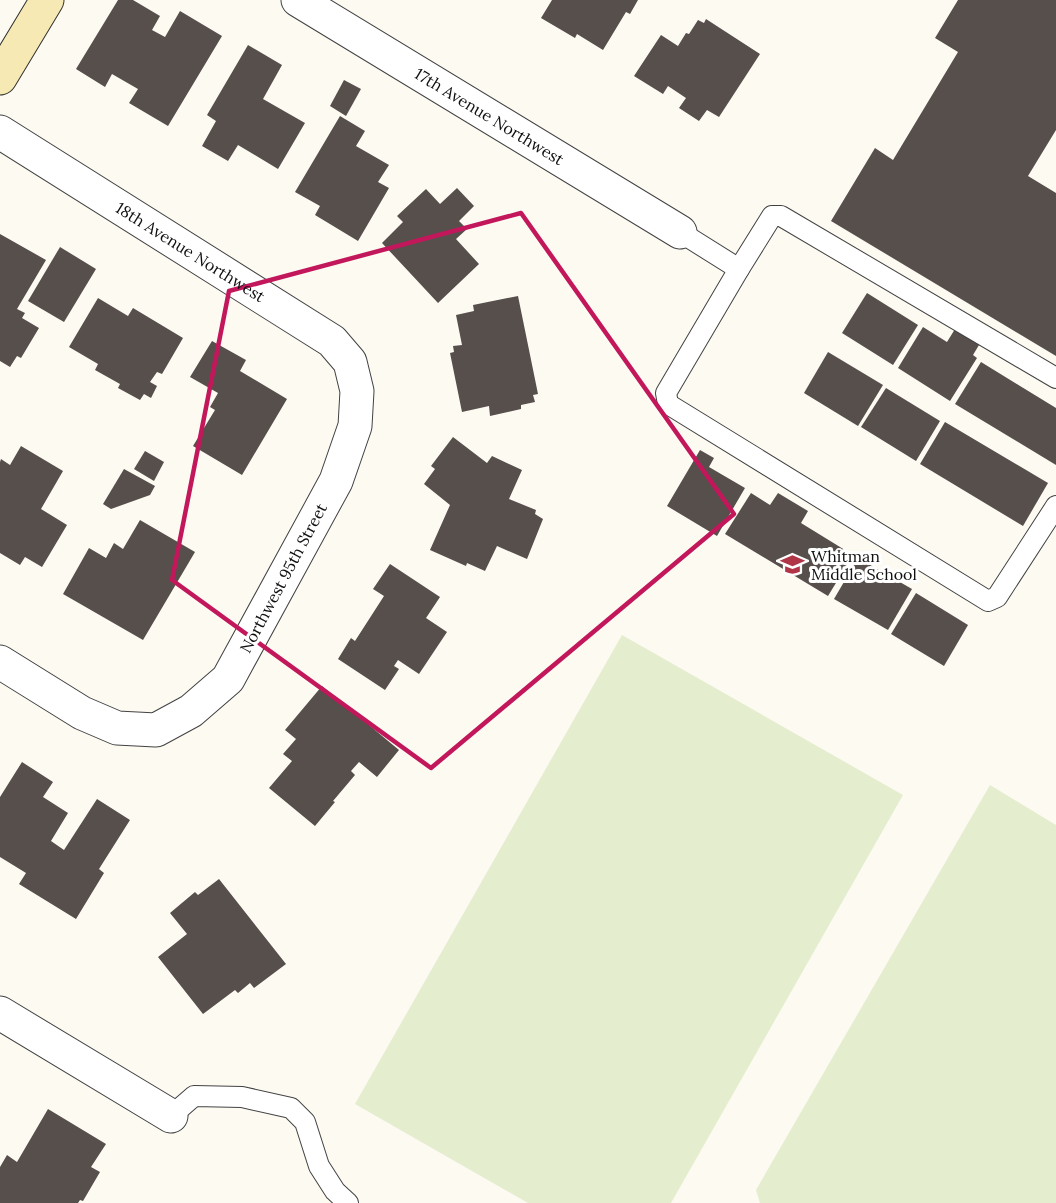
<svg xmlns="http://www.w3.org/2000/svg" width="1056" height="1203" font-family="Lora,serif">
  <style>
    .pitch { fill: #e5edcf }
    .building { fill: #564f4c }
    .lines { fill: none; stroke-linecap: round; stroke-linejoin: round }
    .lane-casing { stroke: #424242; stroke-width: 22 }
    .street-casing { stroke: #424242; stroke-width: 35 }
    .secondary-casing { stroke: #313131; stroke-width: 35 }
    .lane { stroke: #fff; stroke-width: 20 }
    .street { stroke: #fff; stroke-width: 33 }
    .secondary { stroke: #f6e9b4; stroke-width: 33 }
    .marked { fill: none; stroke: #c2185b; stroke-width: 4.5; stroke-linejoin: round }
    .labels { text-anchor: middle; stroke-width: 6; stroke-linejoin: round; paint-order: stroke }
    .street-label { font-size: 16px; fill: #0f0f0f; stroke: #fff }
    .poi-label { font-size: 16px; fill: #0f0f0f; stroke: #fff; text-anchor: start }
  </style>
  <rect width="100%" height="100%" fill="#fdfaf2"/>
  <!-- pitch -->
  <g class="pitch">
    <polygon points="622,635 903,795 671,1203 528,1203 355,1104"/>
    <polygon points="990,785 1056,825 1056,1203 760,1203 756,1190"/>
  </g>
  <!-- building -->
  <g class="building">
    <polygon points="118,0 133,0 160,16 152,30 165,37 180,11 222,36 168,126 129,103 138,89 112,74 105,87 76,69"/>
    <polygon points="552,0 638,0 630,14 626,12 603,50 577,34 575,38 541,18"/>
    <polygon points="958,0 1056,0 1056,130 1028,176 1056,193 1056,356 831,221 875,148 893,160 958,52 935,38"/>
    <polygon points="706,19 760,54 719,117 707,110 699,121 679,108 686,98 668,86 663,94 634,76 661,35 678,46 686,33 689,34 698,20 704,23"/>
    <polygon points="248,45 282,65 263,99 305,123 278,169 238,145 228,161 202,146 216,121 207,115"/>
    <polygon points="344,80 361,89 346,116 330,106"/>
    <polygon points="340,116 365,131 356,146 389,165 378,182 389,188 358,241 315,215 320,206 295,192"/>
    <polygon points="457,188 474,206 459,221 467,229 456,239 479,264 438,303 382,243 403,222 397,216 426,189 440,204"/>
    <polygon points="0,234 46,260 17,309 25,313 22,318 39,328 21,358 17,356 10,367 0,361"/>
    <polygon points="60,247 96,269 64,322 28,301"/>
    <polygon points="867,293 918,325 893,365 842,333"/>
    <polygon points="518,296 538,394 533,395 535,402 521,405 521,409 490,416 489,406 462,412 450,353 454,352 453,346 462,345 456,315 474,311 473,305"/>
    <polygon points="98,298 128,316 133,308 183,338 162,374 157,372 150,382 157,386 151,398 144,394 140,400 118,388 120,384 95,370 98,364 69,347"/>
    <polygon points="923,327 947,342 955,329 979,345 973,355 977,358 950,401 898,368"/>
    <polygon points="212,341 246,360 240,371 287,399 242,475 193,446 215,410 210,407 218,393 190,377"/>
    <polygon points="828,352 883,385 858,426 804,393"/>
    <polygon points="981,362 1056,408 1056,465 955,404"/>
    <polygon points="886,388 940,421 916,461 861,427"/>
    <polygon points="945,422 1048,483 1023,526 920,464"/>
    <polygon points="453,437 487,463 492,456 522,470 509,499 536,510 535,514 543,519 527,559 497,546 485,571 467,563 466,566 430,550 450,505 424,484 435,469 431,466"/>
    <polygon points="21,446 63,471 41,509 67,525 42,567 25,557 20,565 0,553 0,462 1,459 10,465"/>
    <polygon points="700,450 714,458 709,467 745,488 717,536 667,506"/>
    <polygon points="145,451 164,462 154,481 134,469"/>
    <polygon points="124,469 155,486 150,495 111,509 103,504"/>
    <polygon points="751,493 770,505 778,493 808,511 801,523 853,555 828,596 725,534"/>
    <polygon points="140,520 195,552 143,640 63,594 89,548 106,558 114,543 123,549"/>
    <polygon points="858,558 912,589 888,630 834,599"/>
    <polygon points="390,564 440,597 426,618 447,632 419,674 398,660 394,666 399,669 385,690 338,659 351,638 355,641 384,596 373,589"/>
    <polygon points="916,593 968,625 944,666 891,634"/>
    <polygon points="322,686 399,750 377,777 359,762 351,771 355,775 333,801 335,802 315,826 269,788 292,761 283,754 296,739 285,730"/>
    <polygon points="22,762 53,782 43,797 68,813 51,841 64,850 97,799 130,820 99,869 104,873 76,919 19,884 26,873 0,857 0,797"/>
    <polygon points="219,879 286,964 254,988 250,983 238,993 235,990 203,1014 158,957 187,934 170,913 195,892 198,895"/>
    <polygon points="48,1109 106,1144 91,1167 100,1172 83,1201 80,1200 78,1203 0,1203 0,1167 7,1155 17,1162"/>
  </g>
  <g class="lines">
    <defs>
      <g id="lane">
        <polyline points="680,232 739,269"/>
        <polyline points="1056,378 781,216 772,216 739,269 666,393 668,404 988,601 997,597 1056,506"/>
        <polyline points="171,1116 194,1096 242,1097 291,1108 305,1122 319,1166 335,1191 348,1203"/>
      </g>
      <g id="street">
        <path id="s1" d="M 298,0 L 680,232"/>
        <path id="s2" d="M 0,132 L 332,341 L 350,362 L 357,391 L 355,426 L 336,481 L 228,679 L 191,711 L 156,730 L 117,728 L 82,713 L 0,662"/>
        <polyline points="0,1013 171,1116"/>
      </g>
      <polyline id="secondary" points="0,78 47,0"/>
    </defs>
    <!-- lane casing -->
    <use href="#lane" class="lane-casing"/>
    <!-- street casing -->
    <use href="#street" class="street-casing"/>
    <!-- secondary casing -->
    <use href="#secondary" class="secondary-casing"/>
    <!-- lane -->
    <use href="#lane" class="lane"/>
    <!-- street -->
    <use href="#street" class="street"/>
    <!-- secondary -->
    <use href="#secondary" class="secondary"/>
  </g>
  <!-- marked area -->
  <path class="marked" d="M 521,213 L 734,514 L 431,768 L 172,580 L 229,291 Z"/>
  <!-- icons -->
  <defs>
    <symbol id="school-bare" viewBox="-9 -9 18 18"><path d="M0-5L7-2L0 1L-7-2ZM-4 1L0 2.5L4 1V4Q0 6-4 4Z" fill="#b03546" stroke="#fff" stroke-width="2.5" paint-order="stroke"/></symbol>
  </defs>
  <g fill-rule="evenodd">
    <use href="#school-bare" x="776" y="548" width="33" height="33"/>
  </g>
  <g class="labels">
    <!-- street labels -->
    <g class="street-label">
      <text dy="6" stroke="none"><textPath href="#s1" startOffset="224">17th Avenue Northwest</textPath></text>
      <text dy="6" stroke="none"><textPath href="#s2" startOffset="225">18th Avenue Northwest</textPath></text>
      <text transform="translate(283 578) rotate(-62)" y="6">Northwest 95th Street</text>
    </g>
    <!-- poi labels -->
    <g class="poi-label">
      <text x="811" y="562">Whitman<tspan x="811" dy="18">Middle School</tspan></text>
    </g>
  </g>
</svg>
